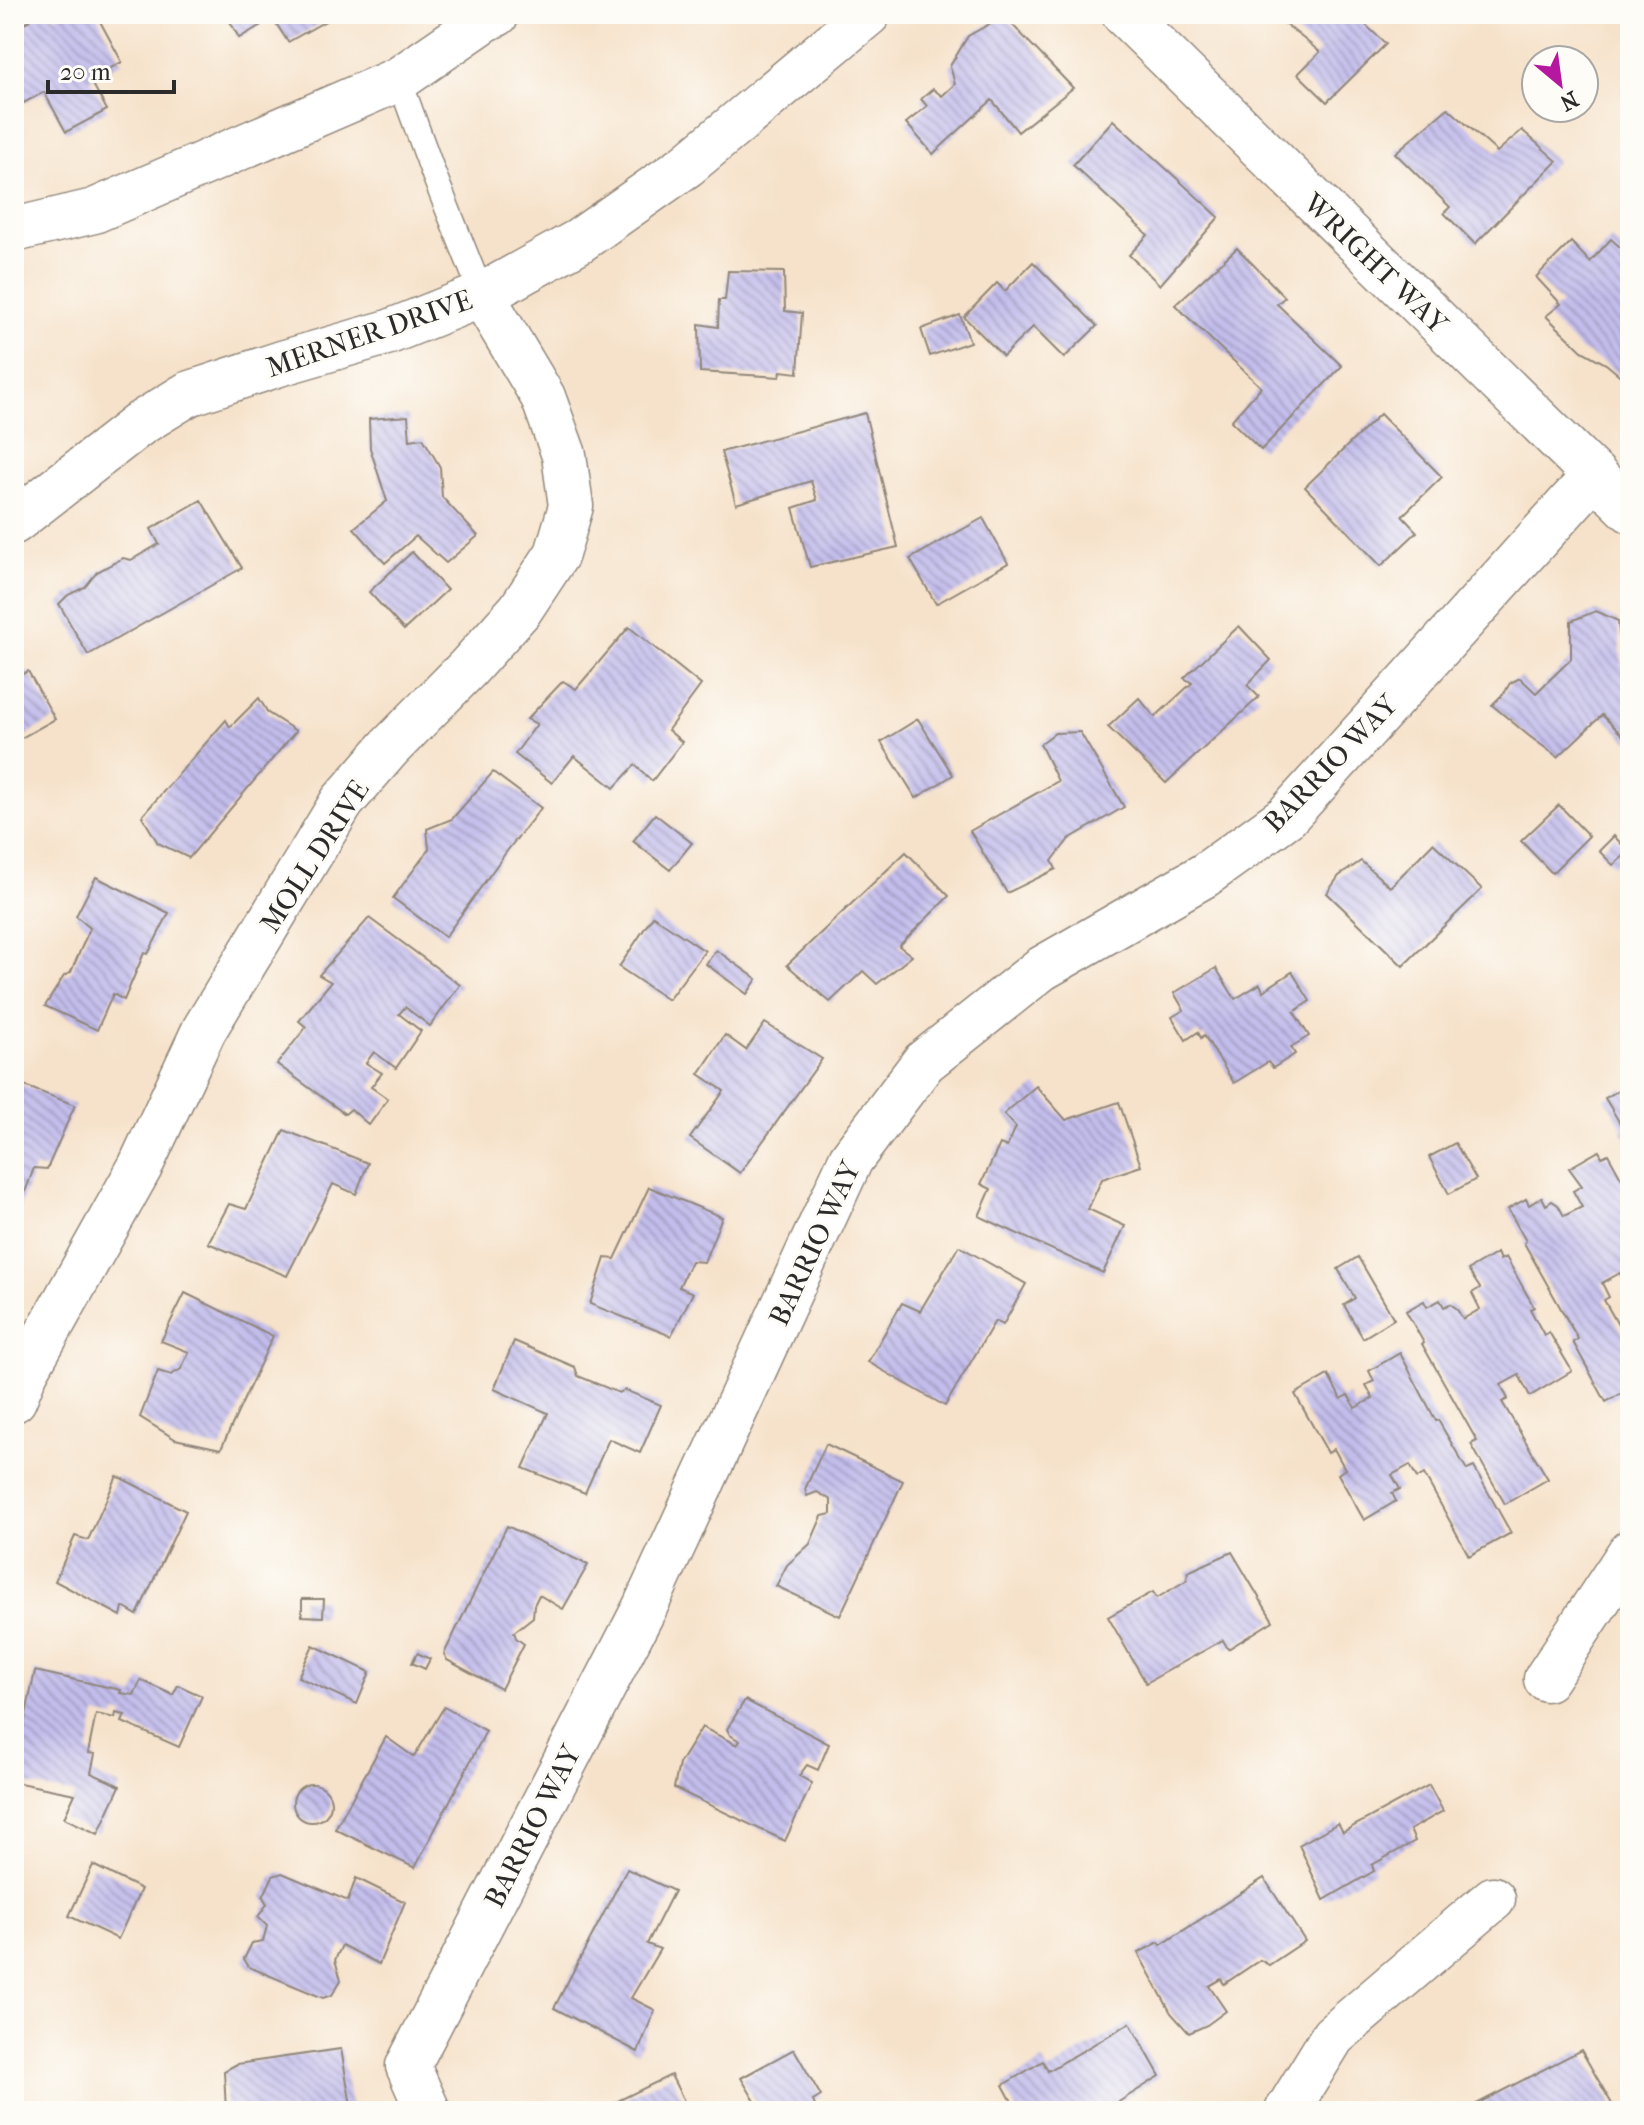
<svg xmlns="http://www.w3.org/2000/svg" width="1644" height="2125" font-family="'IM FELL French Canon',serif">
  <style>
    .building { fill: url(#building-back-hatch) }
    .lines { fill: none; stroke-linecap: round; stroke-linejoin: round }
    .lane-casing { stroke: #90867a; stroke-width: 27 }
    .street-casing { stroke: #90867a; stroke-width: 47 }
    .lane { stroke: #fff; stroke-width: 24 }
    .street { stroke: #fff; stroke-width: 44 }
    .labels { text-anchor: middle; stroke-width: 6; stroke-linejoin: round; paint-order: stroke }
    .street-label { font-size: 28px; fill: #2b2b2b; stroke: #fdfcf7 }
  </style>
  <defs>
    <pattern id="building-back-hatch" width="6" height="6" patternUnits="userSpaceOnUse" patternTransform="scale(2)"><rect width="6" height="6" fill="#c3bdec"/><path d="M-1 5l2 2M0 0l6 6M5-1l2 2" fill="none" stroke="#9f9abf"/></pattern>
  </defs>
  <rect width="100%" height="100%" fill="#fdfcf7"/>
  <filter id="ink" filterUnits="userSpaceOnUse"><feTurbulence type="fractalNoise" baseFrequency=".0125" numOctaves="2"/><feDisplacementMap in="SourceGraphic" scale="16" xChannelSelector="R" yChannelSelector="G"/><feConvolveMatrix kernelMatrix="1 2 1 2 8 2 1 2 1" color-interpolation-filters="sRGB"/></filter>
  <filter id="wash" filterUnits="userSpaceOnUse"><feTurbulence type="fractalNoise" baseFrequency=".006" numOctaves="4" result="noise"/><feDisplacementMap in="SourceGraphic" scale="32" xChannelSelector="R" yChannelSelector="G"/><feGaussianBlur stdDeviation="1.8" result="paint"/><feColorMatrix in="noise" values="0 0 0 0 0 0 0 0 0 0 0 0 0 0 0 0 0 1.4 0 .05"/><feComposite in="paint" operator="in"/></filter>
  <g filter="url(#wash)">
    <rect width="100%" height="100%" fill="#f6e2ca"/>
    <g id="blocks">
      <!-- building -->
      <g class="building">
        <polygon points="27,14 54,14 55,17 60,14 96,14 122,62 90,79 107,110 66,132 44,92 14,108 14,28 30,20"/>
        <polygon points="226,14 263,14 261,25 239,38"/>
        <polygon points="270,14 338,14 288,42"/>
        <polygon points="1273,14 1354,14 1386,44 1327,102 1298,74 1320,52"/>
        <polygon points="1004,16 1073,88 1018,132 992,100 933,154 906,123 927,106 921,99 933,89 942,96 955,84 950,66 968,36"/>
        <polygon points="1448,108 1497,152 1522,130 1557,161 1475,244 1444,213 1450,207 1395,153"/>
        <polygon points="1113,120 1219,217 1160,285 1129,255 1148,235 1073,165"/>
        <polygon points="1611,239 1630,256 1630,373 1624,379 1606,364 1582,351 1546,316 1561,304 1536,277 1571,242 1590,262"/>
        <polygon points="1237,248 1285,297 1277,304 1342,366 1261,450 1231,421 1261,387 1175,305"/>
        <polygon points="1033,262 1097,326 1064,358 1033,327 1003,356 964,317 997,283 1005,291"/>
        <polygon points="728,271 784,272 785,311 802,313 798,373 781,371 780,377 700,372 699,324 718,327 719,300 725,300"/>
        <polygon points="960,315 970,342 930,356 921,329"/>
        <polygon points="865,413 898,547 810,567 793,508 817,500 811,481 736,504 721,452"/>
        <polygon points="1380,414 1442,477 1402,516 1417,532 1381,566 1305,487"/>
        <polygon points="408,416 410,440 423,438 440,467 442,497 478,536 446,563 416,536 385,563 354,528 387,501 370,448 369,419"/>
        <polygon points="201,500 242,568 88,655 59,604 68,595 85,587 97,572 123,558 131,560 159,544 151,529"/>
        <polygon points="983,518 1008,563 936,604 910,559"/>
        <polygon points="412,552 447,590 404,630 369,592"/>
        <polygon points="1596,611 1618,621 1622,665 1630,673 1630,740 1628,741 1602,715 1558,757 1529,736 1492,705 1505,692 1510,683 1520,678 1536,693 1571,659 1571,621"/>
        <polygon points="1239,626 1271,660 1247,685 1259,697 1166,783 1108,727 1139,698 1155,717 1192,683 1184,678"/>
        <polygon points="629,627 701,685 668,730 682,742 652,781 635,765 614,788 574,756 552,783 515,754 537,724 527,719 563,681 576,689"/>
        <polygon points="28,671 55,719 14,742 14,679"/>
        <polygon points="259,698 268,713 296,731 189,858 158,843 142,816 226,720 230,727"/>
        <polygon points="918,719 953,775 916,798 881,742"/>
        <polygon points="1080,732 1124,807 1069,839 1052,861 1056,869 1007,893 970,831 1058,781 1040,744 1055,733"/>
        <polygon points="493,772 541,808 507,851 445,937 393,898 429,849 427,829 452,819"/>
        <polygon points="1559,805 1589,836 1552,873 1521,841"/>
        <polygon points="655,814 692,843 670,870 633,841"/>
        <polygon points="1614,836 1629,852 1613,865 1599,851"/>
        <polygon points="1433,843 1482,889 1403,966 1327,893 1339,876 1361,861 1390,887"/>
        <polygon points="906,852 949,896 899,946 912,956 877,984 863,971 830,1002 787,965"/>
        <polygon points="96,877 169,913 148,954 144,953 124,1000 113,994 97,1030 45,1006 64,976 71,972 90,928 76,916"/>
        <polygon points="653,916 705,951 668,1000 619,967"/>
        <polygon points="369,918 460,985 430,1026 405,1007 399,1014 421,1031 396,1068 374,1052 366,1063 382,1073 371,1087 388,1099 369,1125 351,1109 345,1114 277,1064 306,1027 299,1021 331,982 319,975"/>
        <polygon points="716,950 757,979 747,994 706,964"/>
        <polygon points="1216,968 1235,999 1260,984 1263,991 1292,972 1310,1001 1294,1012 1309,1036 1291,1047 1295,1054 1273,1068 1268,1062 1234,1083 1204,1035 1201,1038 1198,1032 1186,1040 1172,1017 1184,1010 1174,993"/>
        <polygon points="765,1023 822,1059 740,1173 690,1138 724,1091 699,1074 725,1035 746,1050"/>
        <polygon points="14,1082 75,1105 47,1169 34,1168 19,1208 14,1207"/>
        <polygon points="1036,1086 1066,1120 1119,1102 1141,1166 1102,1179 1088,1209 1125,1226 1103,1273 979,1216 991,1189 981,1184 1000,1144 1007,1147 1016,1127 1004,1114"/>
        <polygon points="1623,1088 1626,1094 1630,1092 1630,1146 1622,1131 1624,1130 1605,1098"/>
        <polygon points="284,1130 368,1163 356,1194 333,1184 287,1276 208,1243 229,1204 246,1209"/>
        <polygon points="1455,1143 1476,1179 1449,1194 1429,1157"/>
        <polygon points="1599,1151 1602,1157 1608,1154 1630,1194 1630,1290 1620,1273 1602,1283 1609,1297 1604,1300 1630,1346 1630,1389 1606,1402 1573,1342 1578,1339 1524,1243 1526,1241 1508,1209 1526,1199 1529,1205 1542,1197 1546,1205 1552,1201 1558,1205 1564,1216 1582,1207 1573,1191 1582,1186 1569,1168"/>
        <polygon points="649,1187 722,1217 704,1262 691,1261 679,1287 693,1293 671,1336 590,1304 605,1258 615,1259"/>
        <polygon points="959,1246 1026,1284 1003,1325 995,1321 945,1406 868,1362 902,1303 920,1311"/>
        <polygon points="1497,1253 1500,1260 1506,1257 1534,1307 1530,1309 1544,1335 1549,1332 1572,1371 1530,1396 1519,1375 1501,1385 1508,1399 1502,1402 1548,1479 1505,1504 1471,1444 1477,1441 1422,1344 1424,1343 1406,1311 1424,1301 1427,1307 1440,1300 1444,1307 1450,1304 1456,1308 1463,1319 1480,1309 1472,1293 1480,1288 1468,1270"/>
        <polygon points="1358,1257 1394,1319 1363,1338 1344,1305 1355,1298 1338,1269"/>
        <polygon points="185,1293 273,1336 221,1449 175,1439 140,1417 158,1371 171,1375 181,1369 189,1352 161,1341"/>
        <polygon points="514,1341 575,1367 578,1376 619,1393 625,1390 661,1405 640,1453 609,1439 585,1493 523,1468 548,1413 494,1389"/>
        <polygon points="1400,1353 1436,1421 1438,1420 1467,1470 1474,1467 1511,1533 1469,1556 1424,1474 1417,1478 1410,1465 1392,1475 1400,1489 1392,1493 1396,1501 1364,1520 1338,1474 1345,1469 1334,1449 1328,1453 1295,1394 1328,1375 1341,1399 1348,1395 1355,1408 1373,1398 1366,1385 1374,1381 1369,1371"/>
        <polygon points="826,1444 903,1481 840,1616 776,1586 787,1565 810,1544 822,1516 831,1514 831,1500 817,1492 807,1496 805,1489"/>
        <polygon points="117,1476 186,1511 137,1615 123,1607 121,1616 55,1581 75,1536 88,1540"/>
        <polygon points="507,1526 588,1565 563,1609 539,1595 534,1605 533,1617 514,1632 516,1638 524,1644 501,1689 447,1660 444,1654"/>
        <polygon points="1232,1552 1273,1621 1228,1649 1223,1640 1146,1683 1108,1617 1153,1592 1157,1598 1187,1580 1188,1572"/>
        <polygon points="302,1599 324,1599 323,1617 302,1616"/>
        <polygon points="313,1645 370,1672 357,1704 298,1677"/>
        <polygon points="417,1653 430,1659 425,1669 412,1663"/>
        <polygon points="35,1671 121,1690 120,1693 134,1695 141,1680 173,1695 178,1685 202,1696 179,1747 122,1722 125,1715 116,1713 115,1718 96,1714 88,1753 95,1754 91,1773 120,1786 98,1834 64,1818 75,1794 14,1782 14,1732 22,1733"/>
        <polygon points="745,1700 829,1744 818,1770 807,1765 799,1776 812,1783 785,1841 674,1788 679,1764 702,1727 737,1745 740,1741 730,1735 727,1729"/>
        <polygon points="444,1707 486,1731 415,1868 335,1829 386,1737 414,1757"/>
        <circle cx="312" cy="1803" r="19"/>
        <polygon points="1429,1785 1443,1811 1410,1830 1415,1841 1372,1865 1374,1871 1324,1900 1299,1845 1338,1823 1343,1832"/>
        <polygon points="93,1865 141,1889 118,1939 69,1916"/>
        <polygon points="627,1869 674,1891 647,1944 660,1949 631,1998 655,2010 638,2052 554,2008"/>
        <polygon points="282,1873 348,1901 356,1878 405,1902 379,1964 342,1945 335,1960 341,1980 332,1995 323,1998 249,1967 244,1959 252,1943 263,1941 267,1926 258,1917 267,1904 263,1897 273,1876"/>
        <polygon points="1264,1878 1305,1941 1269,1965 1260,1960 1224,1984 1221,1979 1209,1986 1226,2011 1207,2025 1189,2033 1171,2013 1138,1953 1159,1942 1161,1945"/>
        <polygon points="1130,2023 1160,2076 1117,2103 1121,2111 1017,2111 1003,2085 1043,2061 1048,2071"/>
        <polygon points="341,2049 352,2111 226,2111 224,2071 237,2064"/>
        <polygon points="794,2049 821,2096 813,2101 817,2111 761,2111 741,2078"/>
        <polygon points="1581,2050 1616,2111 1463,2111"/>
        <polygon points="671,2075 689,2111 603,2111 601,2109"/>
      </g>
    </g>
  </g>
  <g filter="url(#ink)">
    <use href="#blocks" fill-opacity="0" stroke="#90867a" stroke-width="2"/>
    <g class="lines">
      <defs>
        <polyline id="lane" points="399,79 434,175 482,295"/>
        <g id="street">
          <polyline points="1124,14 1630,510"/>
          <polyline points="14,230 94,211 399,79 486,19 497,14"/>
          <polyline points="14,522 141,423 188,394 282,363 389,332 482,295 579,241 687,165 868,14"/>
          <polyline points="14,1400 26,1371 140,1167 204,1030 342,802 389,748 468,668 520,610 557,554 571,506 564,455 543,397 482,295"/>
          <polyline points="1546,1679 1630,1552"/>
          <polyline points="428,2111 408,2066 645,1607 851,1159 924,1062 1041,969 1205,875 1287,816 1595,475"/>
          <polyline points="1287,2111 1333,2036 1493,1899"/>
        </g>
      </defs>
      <!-- lane casing -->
      <use href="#lane" class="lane-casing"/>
      <!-- street casing -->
      <use href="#street" class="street-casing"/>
      <!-- lane -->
      <use href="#lane" class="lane"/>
      <!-- street -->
      <use href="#street" class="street"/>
    </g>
  </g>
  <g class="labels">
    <!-- street labels -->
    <g class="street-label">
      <text transform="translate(1376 263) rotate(44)" y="10">WRIGHT WAY</text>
      <text transform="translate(369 333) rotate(-19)" y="10">MERNER DRIVE</text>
      <text transform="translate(1330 763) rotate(-46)" y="10">BARRIO WAY</text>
      <text transform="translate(314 856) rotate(-57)" y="10">MOLL DRIVE</text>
      <text transform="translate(814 1243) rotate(-65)" y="10">BARRIO WAY</text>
      <text transform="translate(532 1826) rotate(-63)" y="10">BARRIO WAY</text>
    </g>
  </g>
  <!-- margin -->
  <rect width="1644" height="2125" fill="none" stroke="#fdfcf7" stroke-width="48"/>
  <!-- north arrow -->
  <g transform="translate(1560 84) rotate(151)"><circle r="38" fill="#fdfcf7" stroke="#a9a8a5" stroke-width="2"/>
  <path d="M0-6L14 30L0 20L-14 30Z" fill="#b5179e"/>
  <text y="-12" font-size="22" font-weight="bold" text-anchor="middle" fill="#2b2b2b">N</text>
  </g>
  <!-- scale -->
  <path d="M48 80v12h126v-12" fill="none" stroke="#2b2b2b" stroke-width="4"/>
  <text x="60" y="80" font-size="24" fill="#2b2b2b" stroke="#fdfcf7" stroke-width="6" paint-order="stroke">20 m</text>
</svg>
